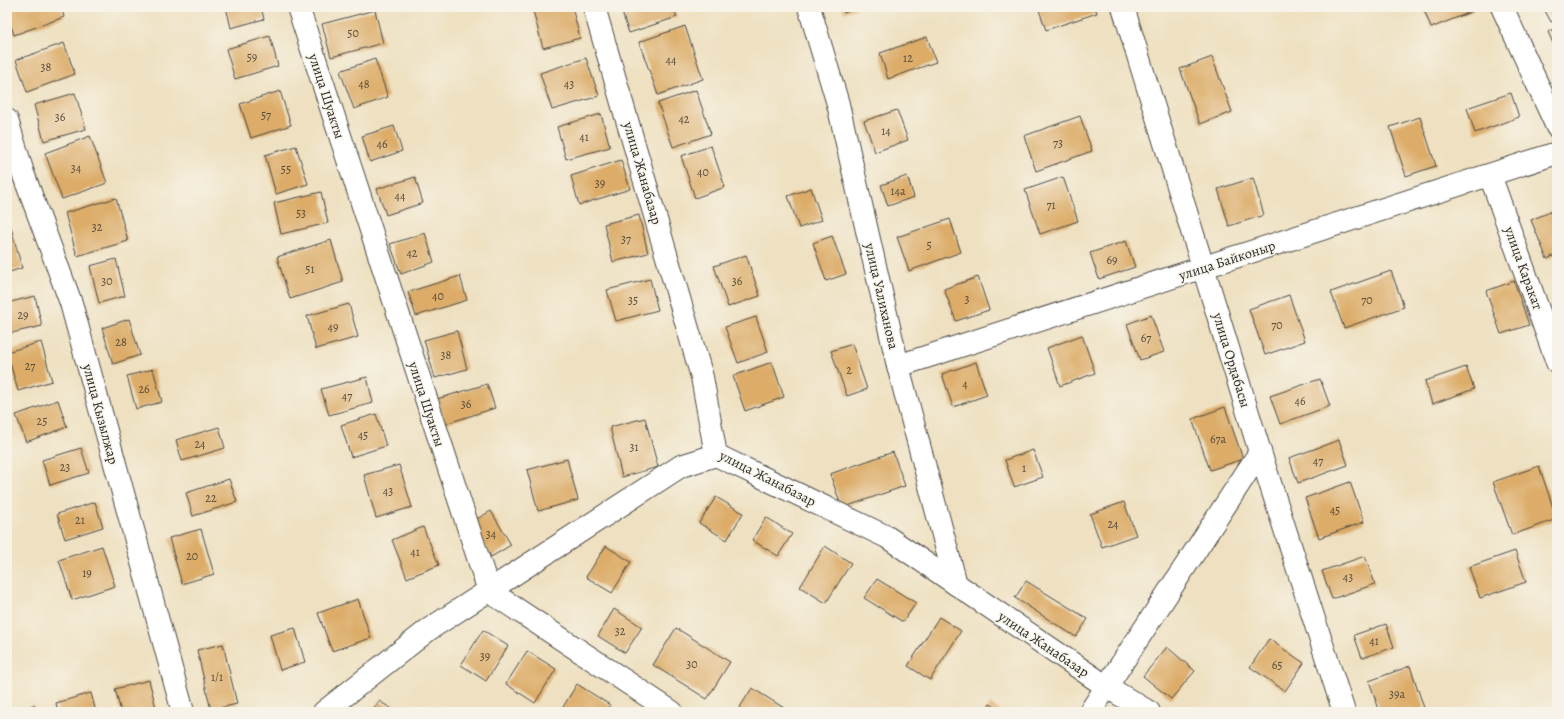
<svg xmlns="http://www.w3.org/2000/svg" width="1564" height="719" font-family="Alegreya,serif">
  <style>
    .building { fill: #dcac68 }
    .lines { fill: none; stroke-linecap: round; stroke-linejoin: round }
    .minor-casing { stroke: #484641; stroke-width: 24 }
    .minor { stroke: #fff; stroke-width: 22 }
    .labels { text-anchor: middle; stroke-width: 3; stroke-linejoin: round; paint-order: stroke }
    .number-label { font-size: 12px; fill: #574b3a }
    .street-label { font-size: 14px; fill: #2b2b2b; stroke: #f7f3e8 }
  </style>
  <rect width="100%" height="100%" fill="#f7f3e8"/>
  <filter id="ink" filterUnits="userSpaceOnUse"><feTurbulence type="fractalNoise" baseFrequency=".025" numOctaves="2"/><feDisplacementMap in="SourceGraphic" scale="8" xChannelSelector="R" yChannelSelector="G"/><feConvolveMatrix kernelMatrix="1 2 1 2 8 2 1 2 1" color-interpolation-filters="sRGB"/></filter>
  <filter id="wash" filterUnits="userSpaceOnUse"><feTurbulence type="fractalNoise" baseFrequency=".012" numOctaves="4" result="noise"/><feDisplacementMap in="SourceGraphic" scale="16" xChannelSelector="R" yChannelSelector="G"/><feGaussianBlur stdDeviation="0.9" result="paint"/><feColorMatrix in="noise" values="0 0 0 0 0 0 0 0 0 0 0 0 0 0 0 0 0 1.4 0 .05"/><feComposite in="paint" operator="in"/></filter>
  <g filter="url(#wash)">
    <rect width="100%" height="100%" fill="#eee0c0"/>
    <g id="blocks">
      <!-- building -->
      <g class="building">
        <polygon points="7,7 61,7 64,17 14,35 7,14"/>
        <polygon points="226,7 261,7 264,19 231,28"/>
        <polygon points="532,7 572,7 580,38 543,48"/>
        <polygon points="620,7 673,7 677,17 629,33"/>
        <polygon points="842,7 860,7 844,13"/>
        <polygon points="1038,7 1095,7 1097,13 1046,30"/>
        <polygon points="1423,7 1471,7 1473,11 1431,28"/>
        <polygon points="1543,7 1557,7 1557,19 1551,22"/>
        <polygon points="375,10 383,43 331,57 322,24"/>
        <polygon points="685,26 703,79 658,95 639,42"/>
        <polygon points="1557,28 1557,52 1548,32"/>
        <polygon points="270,36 278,66 235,79 226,49"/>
        <polygon points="927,37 936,62 888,79 880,53"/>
        <polygon points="64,43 75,74 27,92 16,60"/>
        <polygon points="1212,57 1232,112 1200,124 1180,69"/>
        <polygon points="586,58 599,96 552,110 540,73"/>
        <polygon points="375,59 388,97 354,109 340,71"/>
        <polygon points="696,90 711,134 673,147 658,103"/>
        <polygon points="280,91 291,125 251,138 240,104"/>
        <polygon points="75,93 86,129 44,141 34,105"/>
        <polygon points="1511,93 1519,117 1475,133 1467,108"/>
        <polygon points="897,110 908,140 875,152 864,121"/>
        <polygon points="601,114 610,147 566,159 557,127"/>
        <polygon points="1080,116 1092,151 1036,171 1024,136"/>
        <polygon points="1420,117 1436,166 1406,176 1390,127"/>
        <polygon points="394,126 402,151 370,162 362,136"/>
        <polygon points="90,136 107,183 62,199 45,153"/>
        <polygon points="296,146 308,184 276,194 265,155"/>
        <polygon points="711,146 725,187 695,198 681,156"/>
        <polygon points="621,160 630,189 579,205 571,176"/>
        <polygon points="907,176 914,197 888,206 881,185"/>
        <polygon points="415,177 423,203 386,215 377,189"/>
        <polygon points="1063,177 1078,221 1040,234 1025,190"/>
        <polygon points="1253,178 1264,215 1229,226 1218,189"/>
        <polygon points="811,188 822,220 799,228 788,196"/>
        <polygon points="321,192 328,223 281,234 274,203"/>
        <polygon points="116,198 128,241 77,256 65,213"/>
        <polygon points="1557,209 1557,254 1547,259 1531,220"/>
        <polygon points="639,215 648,253 613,262 604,224"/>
        <polygon points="950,219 961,252 909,271 897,237"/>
        <polygon points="11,228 22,268 7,273 7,229"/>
        <polygon points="425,233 434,262 401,274 390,244"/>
        <polygon points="832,236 846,274 826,281 813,243"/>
        <polygon points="331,240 343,282 290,299 277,257"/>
        <polygon points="1126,241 1135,267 1099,279 1090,253"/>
        <polygon points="746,255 760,296 728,307 714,266"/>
        <polygon points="116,259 125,296 99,303 90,266"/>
        <polygon points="1391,271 1404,307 1344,328 1331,292"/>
        <polygon points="460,276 467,300 416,316 408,292"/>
        <polygon points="978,277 989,310 956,321 944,289"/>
        <polygon points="650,279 658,310 616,321 607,290"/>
        <polygon points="1514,281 1529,325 1501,334 1486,291"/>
        <polygon points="1289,295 1305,341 1265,355 1249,309"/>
        <polygon points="35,296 42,326 7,334 7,303"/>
        <polygon points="349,304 358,337 316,349 307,316"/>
        <polygon points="1151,315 1164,352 1140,360 1127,324"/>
        <polygon points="756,317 768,352 738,363 725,327"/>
        <polygon points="129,319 140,355 113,364 102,328"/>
        <polygon points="457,331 467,369 435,378 424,340"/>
        <polygon points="1082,335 1095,373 1060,386 1047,348"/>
        <polygon points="41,342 52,381 18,391 7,352"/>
        <polygon points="852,344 867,389 847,396 831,351"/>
        <polygon points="772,362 784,397 745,411 733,376"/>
        <polygon points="976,362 987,395 953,407 942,374"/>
        <polygon points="1466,367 1474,389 1432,404 1425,381"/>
        <polygon points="153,369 162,402 136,409 127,376"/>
        <polygon points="367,377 373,403 329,415 321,389"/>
        <polygon points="1320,379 1330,406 1280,424 1270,396"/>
        <polygon points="487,384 495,408 445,424 437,399"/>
        <polygon points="58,400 67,427 26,442 16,415"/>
        <polygon points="1225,407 1243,459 1210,470 1192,419"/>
        <polygon points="376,414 386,446 351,457 341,425"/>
        <polygon points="645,418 658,467 622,477 610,427"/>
        <polygon points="219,427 225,448 182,461 176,440"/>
        <polygon points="1339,440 1348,465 1298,483 1289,458"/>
        <polygon points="81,448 89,473 50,485 42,460"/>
        <polygon points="1033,450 1043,477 1014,487 1005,460"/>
        <polygon points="893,452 905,486 842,508 830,474"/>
        <polygon points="567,459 578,500 538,511 527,470"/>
        <polygon points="399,465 412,507 376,518 364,475"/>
        <polygon points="1539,466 1557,519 1512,535 1493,482"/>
        <polygon points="229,479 237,502 193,516 186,493"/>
        <polygon points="1350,482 1364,522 1319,538 1305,498"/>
        <polygon points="716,497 743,513 727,540 699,523"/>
        <polygon points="95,502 103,527 65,539 57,514"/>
        <polygon points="1124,502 1136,535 1102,547 1090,514"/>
        <polygon points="491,511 511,545 491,557 471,522"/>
        <polygon points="766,517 792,534 778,556 752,540"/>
        <polygon points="423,527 439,565 407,578 392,540"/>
        <polygon points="201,529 214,574 182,584 169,538"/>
        <polygon points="102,546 115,586 72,600 59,560"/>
        <polygon points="606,546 631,562 612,593 586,577"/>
        <polygon points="825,546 851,563 826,603 800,587"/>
        <polygon points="1515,551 1526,582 1480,598 1469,567"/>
        <polygon points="1365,556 1375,584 1332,599 1322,571"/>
        <polygon points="877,579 916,603 903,622 864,598"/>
        <polygon points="1026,581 1088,619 1076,637 1015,598"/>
        <polygon points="358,599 371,638 332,651 318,613"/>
        <polygon points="614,609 642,627 625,653 598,636"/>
        <polygon points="939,617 961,631 930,680 908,666"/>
        <polygon points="1386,624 1394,647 1362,658 1354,635"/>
        <polygon points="295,628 305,662 280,670 270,635"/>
        <polygon points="676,628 730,662 707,699 653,665"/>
        <polygon points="483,630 508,646 486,681 461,665"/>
        <polygon points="1269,639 1304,663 1285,691 1250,667"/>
        <polygon points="223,644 237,704 211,710 197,650"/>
        <polygon points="1167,647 1195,671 1171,699 1143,676"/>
        <polygon points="527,651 556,669 535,703 506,684"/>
        <polygon points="1410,666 1424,708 1412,712 1380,712 1369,681"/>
        <polygon points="149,680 157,712 121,712 115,689"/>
        <polygon points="577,684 610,705 606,712 560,712"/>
        <polygon points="752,688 784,708 782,712 737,712"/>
        <polygon points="91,693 96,712 58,712 56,703"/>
        <polygon points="379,701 397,712 372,712"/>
        <polygon points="990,704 1003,712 985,712"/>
        <polygon points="34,705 36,712 13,712"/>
      </g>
    </g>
  </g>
  <g filter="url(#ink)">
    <use href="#blocks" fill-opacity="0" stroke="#484641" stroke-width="1"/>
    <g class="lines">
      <defs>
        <g id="minor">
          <polyline points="298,7 489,591 672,712"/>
          <polyline points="594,7 702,377 716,455 887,537 1107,687 1149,712"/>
          <polyline points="809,7 838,104 898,366 956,584"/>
          <polyline points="1123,7 1260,452 1344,712"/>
          <polyline points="1502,7 1557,127"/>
          <polyline points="7,120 23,173 71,303 183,712"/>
          <polyline points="1490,175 1557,362"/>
          <polyline points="898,366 1557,153"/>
          <polyline points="324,712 428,630 681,466 716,455"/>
          <polyline points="1090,712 1260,452"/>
        </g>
      </defs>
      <!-- minor casing -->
      <use href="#minor" class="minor-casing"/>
      <!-- minor -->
      <use href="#minor" class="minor"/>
    </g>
  </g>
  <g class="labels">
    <!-- number labels -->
    <g class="number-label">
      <text x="353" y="37">50</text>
      <text x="252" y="61">59</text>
      <text x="908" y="62">12</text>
      <text x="671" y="64">44</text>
      <text x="46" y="71">38</text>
      <text x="364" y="88">48</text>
      <text x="569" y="88">43</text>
      <text x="266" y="119">57</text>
      <text x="60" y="121">36</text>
      <text x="684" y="123">42</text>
      <text x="886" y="135">14</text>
      <text x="584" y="141">41</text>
      <text x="1058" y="147">73</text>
      <text x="382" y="148">46</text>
      <text x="76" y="172">34</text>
      <text x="286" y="173">55</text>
      <text x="703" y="176">40</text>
      <text x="600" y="187">39</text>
      <text x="898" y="195">14а</text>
      <text x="400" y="200">44</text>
      <text x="1051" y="209">71</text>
      <text x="301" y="217">53</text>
      <text x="97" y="231">32</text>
      <text x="626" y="243">37</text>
      <text x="929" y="249">5</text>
      <text x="412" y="257">42</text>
      <text x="1112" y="264">69</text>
      <text x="310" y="273">51</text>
      <text x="107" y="285">30</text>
      <text x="737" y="285">36</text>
      <text x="438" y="300">40</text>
      <text x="967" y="303">3</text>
      <text x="633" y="304">35</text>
      <text x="1367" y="304">70</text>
      <text x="23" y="319">29</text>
      <text x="1277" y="329">70</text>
      <text x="333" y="331">49</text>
      <text x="1146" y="342">67</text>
      <text x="121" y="346">28</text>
      <text x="446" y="359">38</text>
      <text x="30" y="370">27</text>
      <text x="849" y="374">2</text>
      <text x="965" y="388">4</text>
      <text x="144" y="393">26</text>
      <text x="347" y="400">47</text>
      <text x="1300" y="405">46</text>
      <text x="466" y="408">36</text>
      <text x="42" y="425">25</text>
      <text x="363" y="439">45</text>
      <text x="1218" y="443">67а</text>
      <text x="200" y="448">24</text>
      <text x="634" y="451">31</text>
      <text x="1318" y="465">47</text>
      <text x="65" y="471">23</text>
      <text x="1024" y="472">1</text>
      <text x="388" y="495">43</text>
      <text x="211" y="502">22</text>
      <text x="1335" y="514">45</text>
      <text x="80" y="524">21</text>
      <text x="1113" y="528">24</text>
      <text x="491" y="538">34</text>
      <text x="415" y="556">41</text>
      <text x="192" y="560">20</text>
      <text x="87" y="577">19</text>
      <text x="1348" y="581">43</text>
      <text x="620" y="635">32</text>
      <text x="1374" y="645">41</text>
      <text x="485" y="660">39</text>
      <text x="692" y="668">30</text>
      <text x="1277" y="669">65</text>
      <text x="217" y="681">1/1</text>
      <text x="1397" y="698">39а</text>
    </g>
    <!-- street labels -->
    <g class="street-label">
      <text transform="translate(327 96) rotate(72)" y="5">улица Шуакты</text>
      <text transform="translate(643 173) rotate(74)" y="5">улица Жанабазар</text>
      <text transform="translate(1227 260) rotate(-18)" y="5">улица Байконыр</text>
      <text transform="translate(1524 268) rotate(70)" y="5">улица Каракат</text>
      <text transform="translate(882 296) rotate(77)" y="5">улица Уалиханова</text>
      <text transform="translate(1232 360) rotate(73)" y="5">улица Ордабасы</text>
      <text transform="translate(427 404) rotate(72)" y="5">улица Шуакты</text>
      <text transform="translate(101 414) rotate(75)" y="5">улица Кызылжар</text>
      <text transform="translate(768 478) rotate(27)" y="5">улица Жанабазар</text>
      <text transform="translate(1044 644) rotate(34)" y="5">улица Жанабазар</text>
    </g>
  </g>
  <!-- margin -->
  <rect width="1564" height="719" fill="none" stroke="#f7f3e8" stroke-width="24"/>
</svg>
